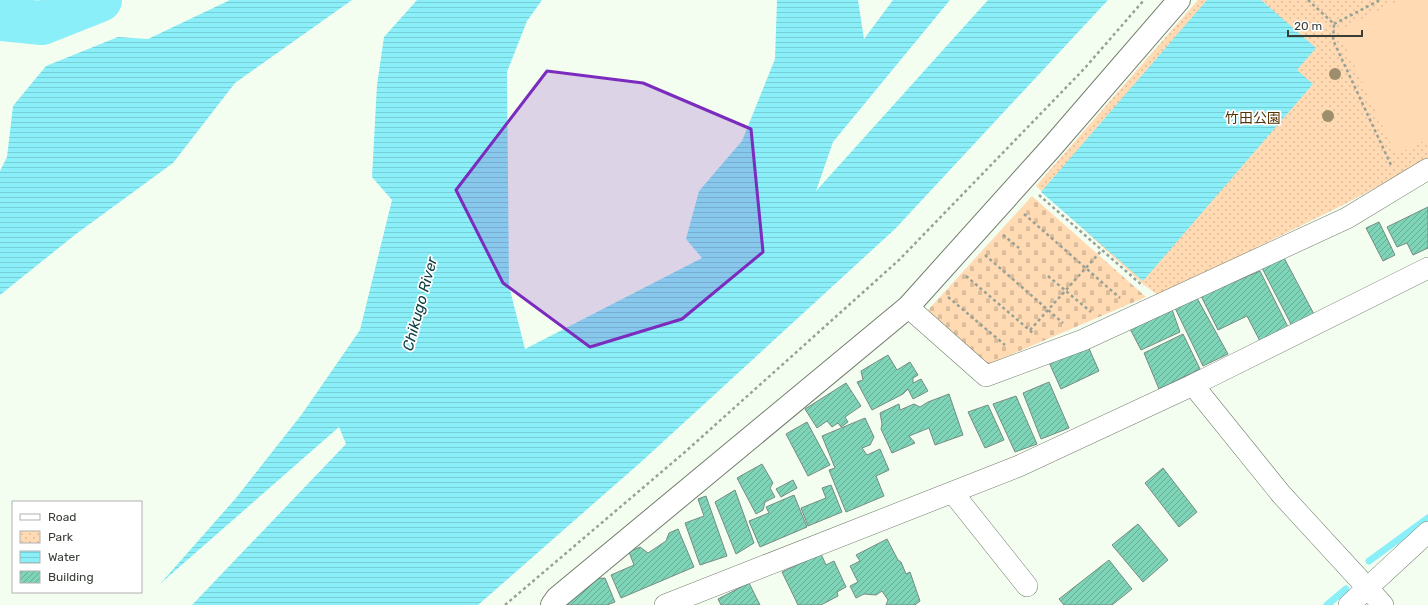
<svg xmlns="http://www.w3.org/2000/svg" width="1428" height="605" font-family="Rubik,'Noto Sans JP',sans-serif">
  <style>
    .cemetery { fill: url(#cemetery-stones) }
    .park { fill: url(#park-dots) }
    .garden { fill: #ffdab3 }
    .water { fill: url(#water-rules) }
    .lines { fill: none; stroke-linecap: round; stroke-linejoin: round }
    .stream { stroke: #8aeff8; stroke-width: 7 }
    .river { stroke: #8aeff8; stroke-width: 44 }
    .building { fill: url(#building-hatch); stroke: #778b83 }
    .minor-casing { stroke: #737d6e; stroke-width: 22 }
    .tertiary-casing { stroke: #737d6e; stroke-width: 24 }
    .path { stroke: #99a196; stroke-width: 2.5; stroke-dasharray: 3 3; stroke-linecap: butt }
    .minor { stroke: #fff; stroke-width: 21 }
    .tertiary { stroke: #fff; stroke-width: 22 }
    .tree { fill: #9d8e6e }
    .marked { fill: #7b2cbf; fill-opacity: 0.2; stroke: #7b2cbf; stroke-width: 3; stroke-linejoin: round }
    .labels { text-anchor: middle; stroke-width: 3.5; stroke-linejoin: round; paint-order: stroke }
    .park-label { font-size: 14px; fill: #553303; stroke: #fff }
    .water-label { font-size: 15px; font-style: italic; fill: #104044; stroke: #fff }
  </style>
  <defs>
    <pattern id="cemetery-stones" width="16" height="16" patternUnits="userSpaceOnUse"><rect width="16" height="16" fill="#ffdab3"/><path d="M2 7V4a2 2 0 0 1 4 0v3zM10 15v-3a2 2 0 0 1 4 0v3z" fill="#dbbc9b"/></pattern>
    <pattern id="park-dots" width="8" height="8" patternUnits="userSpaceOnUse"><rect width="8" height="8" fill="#ffdab3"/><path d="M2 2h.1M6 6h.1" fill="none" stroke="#dbbc9b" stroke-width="1.8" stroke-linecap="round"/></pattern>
    <pattern id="water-rules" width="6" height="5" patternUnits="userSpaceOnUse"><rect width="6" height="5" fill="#8aeff8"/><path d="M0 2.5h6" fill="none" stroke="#78ced5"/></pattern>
    <pattern id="building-hatch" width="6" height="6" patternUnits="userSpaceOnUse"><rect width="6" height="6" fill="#7dd4b6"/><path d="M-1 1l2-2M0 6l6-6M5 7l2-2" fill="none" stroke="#67ad95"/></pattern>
  </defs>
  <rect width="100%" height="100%" fill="#f4fef0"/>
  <!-- cemetery -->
  <polygon class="cemetery" points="1032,196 1146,297 987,365 928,310"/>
  <!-- park -->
  <polygon class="park" points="1198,0 1428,0 1428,159 1347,203 1159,296 1143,284 1036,186"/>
  <!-- garden -->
  <polygon class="garden" points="1399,0 1428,0 1428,139 1396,155 1338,31"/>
  <!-- water -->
  <g class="water">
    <polygon points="230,0 352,0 235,83 173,163 76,234 0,295 0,171 7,157 13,106 46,66 118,37 148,39"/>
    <polygon points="417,0 542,0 527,21 507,72 509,286 525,349 702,258 686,239 699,191 742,141 775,59 777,0 858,0 864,39 893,0 950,0 833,142 816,191 988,0 1108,0 895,229 641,462 478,605 192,605 346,444 339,427 160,584 236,498 302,414 360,330 392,200 372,177 377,85 384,37"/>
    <polygon points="1207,0 1261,0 1316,48 1297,70 1313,84 1143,281 1041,192"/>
  </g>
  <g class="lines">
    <!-- stream -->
    <g class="stream">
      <polyline points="1369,561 1428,518"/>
      <polyline points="1327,605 1346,589"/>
    </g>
    <!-- river -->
    <polyline class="river" points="0,19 42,23 100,0"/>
  </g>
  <!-- building -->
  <g class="building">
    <polygon points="1428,207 1428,248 1413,255 1407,243 1397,247 1387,227"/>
    <polygon points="1379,222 1395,255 1383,261 1366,228"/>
    <polygon points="1283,256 1315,316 1293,328 1261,266"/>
    <polygon points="1260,271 1289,329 1261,343 1247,316 1218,330 1201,296"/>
    <polygon points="1197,298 1228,354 1203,366 1175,308"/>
    <polygon points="1170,304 1180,332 1141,350 1128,325"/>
    <polygon points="1183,334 1200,369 1159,389 1144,353"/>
    <polygon points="1087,344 1099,371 1061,389 1047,358"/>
    <polygon points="888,355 897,370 910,362 918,375 913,378 913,383 921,379 928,391 913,399 908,389 903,394 872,410 857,382 863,380 861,371"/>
    <polygon points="1049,382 1069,428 1041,439 1023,393"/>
    <polygon points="846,383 861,406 845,417 848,422 841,427 838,423 832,427 827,421 817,428 805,409"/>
    <polygon points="949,394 963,435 935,445 929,428 909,436 915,443 892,453 881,429 882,424 880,413 899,404 900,410 914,404 920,407 928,402"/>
    <polygon points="1016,396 1037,444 1015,452 993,404"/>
    <polygon points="988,405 1004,440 985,448 968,412"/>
    <polygon points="865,418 874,437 870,445 862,448 867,455 880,449 889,470 876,476 884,496 846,512 829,470 835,468 822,436"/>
    <polygon points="807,422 830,465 808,476 786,434"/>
    <polygon points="762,464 773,483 770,488 775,497 765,502 763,510 756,514 737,478"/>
    <polygon points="1163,468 1197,512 1179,527 1145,483"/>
    <polygon points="793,480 797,488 781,497 776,489"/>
    <polygon points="831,485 842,512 808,526 801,508 826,498 822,488"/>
    <polygon points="735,490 754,543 736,554 715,502"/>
    <polygon points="794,495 807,527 760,547 749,521 769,513 766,507"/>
    <polygon points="706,496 727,556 700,565 685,523 704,516 698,499"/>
    <polygon points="1138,524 1168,560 1143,582 1112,545"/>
    <polygon points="678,529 694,567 621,598 611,575 634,565 629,552 640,547 648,553 666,541 669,533"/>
    <polygon points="887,539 898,560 901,562 906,574 910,572 920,601 915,605 886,605 888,600 882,591 876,595 864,594 856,598 850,586 858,582 850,566 860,561 856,555"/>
    <polygon points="821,554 826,565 834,561 846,587 837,592 838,596 821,605 798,605 782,572"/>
    <polygon points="1109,560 1132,589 1112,605 1064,605 1059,599"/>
    <polygon points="605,578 615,602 607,605 565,605 591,579"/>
    <polygon points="749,583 760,605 721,605 718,599"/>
  </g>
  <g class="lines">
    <defs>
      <g id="minor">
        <polyline points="908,307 986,376 1083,340 1347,218 1428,169"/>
        <polyline points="1193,385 1281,494 1383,605"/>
        <polyline points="953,493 1027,586"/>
        <polyline points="665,605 1019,466 1193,385 1428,268"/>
        <polyline points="1349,605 1428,532"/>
      </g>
      <polyline id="tertiary" points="552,605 557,598 908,307 1051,148 1179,0"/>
    </defs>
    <!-- minor casing -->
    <use href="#minor" class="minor-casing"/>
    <!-- tertiary casing -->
    <use href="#tertiary" class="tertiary-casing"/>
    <!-- path -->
    <g class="path">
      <polyline points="1308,0 1334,24 1333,40 1391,165"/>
      <polyline points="1334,24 1380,0"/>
      <polyline points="1039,195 1143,286"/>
      <polyline points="1024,214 1120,298"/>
      <polyline points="1003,235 1019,248"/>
      <polyline points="985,255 1063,323"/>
      <polyline points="966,276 1034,334"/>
      <polyline points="1048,276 1091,312"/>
      <polyline points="948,297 1005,345"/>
      <polyline points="1030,330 1102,250"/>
      <polyline points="505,605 685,452 899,260 1084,69 1144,0"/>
    </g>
    <!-- minor -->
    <use href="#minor" class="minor"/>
    <!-- tertiary -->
    <use href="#tertiary" class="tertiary"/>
  </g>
  <!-- trees -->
  <g class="tree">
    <circle cx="1335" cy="74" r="6"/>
    <circle cx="1328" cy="116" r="6"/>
  </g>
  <!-- marked area -->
  <path class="marked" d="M 547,71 L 643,83 L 751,129 L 763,252 L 682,319 L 590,347 L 503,283 L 456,190 Z"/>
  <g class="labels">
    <!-- park labels -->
    <g class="park-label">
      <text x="1253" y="123">竹田公園</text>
    </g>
    <!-- water labels -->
    <g class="water-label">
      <text transform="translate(420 304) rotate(-75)" y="5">Chikugo River</text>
    </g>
  </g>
  <!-- legend -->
  <rect x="12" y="501" width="130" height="92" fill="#ffffff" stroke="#b0b2af"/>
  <rect x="20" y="514" width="20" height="6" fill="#ffffff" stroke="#b0b2af"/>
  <text x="48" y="521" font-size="12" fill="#393e37">Road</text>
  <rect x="20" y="531" width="20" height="12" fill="url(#park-dots)" stroke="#b0b2af"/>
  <text x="48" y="541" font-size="12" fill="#393e37">Park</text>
  <rect x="20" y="551" width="20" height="12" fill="url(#water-rules)" stroke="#b0b2af"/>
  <text x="48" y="561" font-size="12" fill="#393e37">Water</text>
  <rect x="20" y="571" width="20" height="12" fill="url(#building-hatch)" stroke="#b0b2af"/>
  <text x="48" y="581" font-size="12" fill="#393e37">Building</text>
  <!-- scale -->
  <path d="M1288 30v6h74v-6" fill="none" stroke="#393e37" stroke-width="2"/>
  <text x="1294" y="30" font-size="12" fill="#393e37" stroke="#ffffff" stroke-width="3" paint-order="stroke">20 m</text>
</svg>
